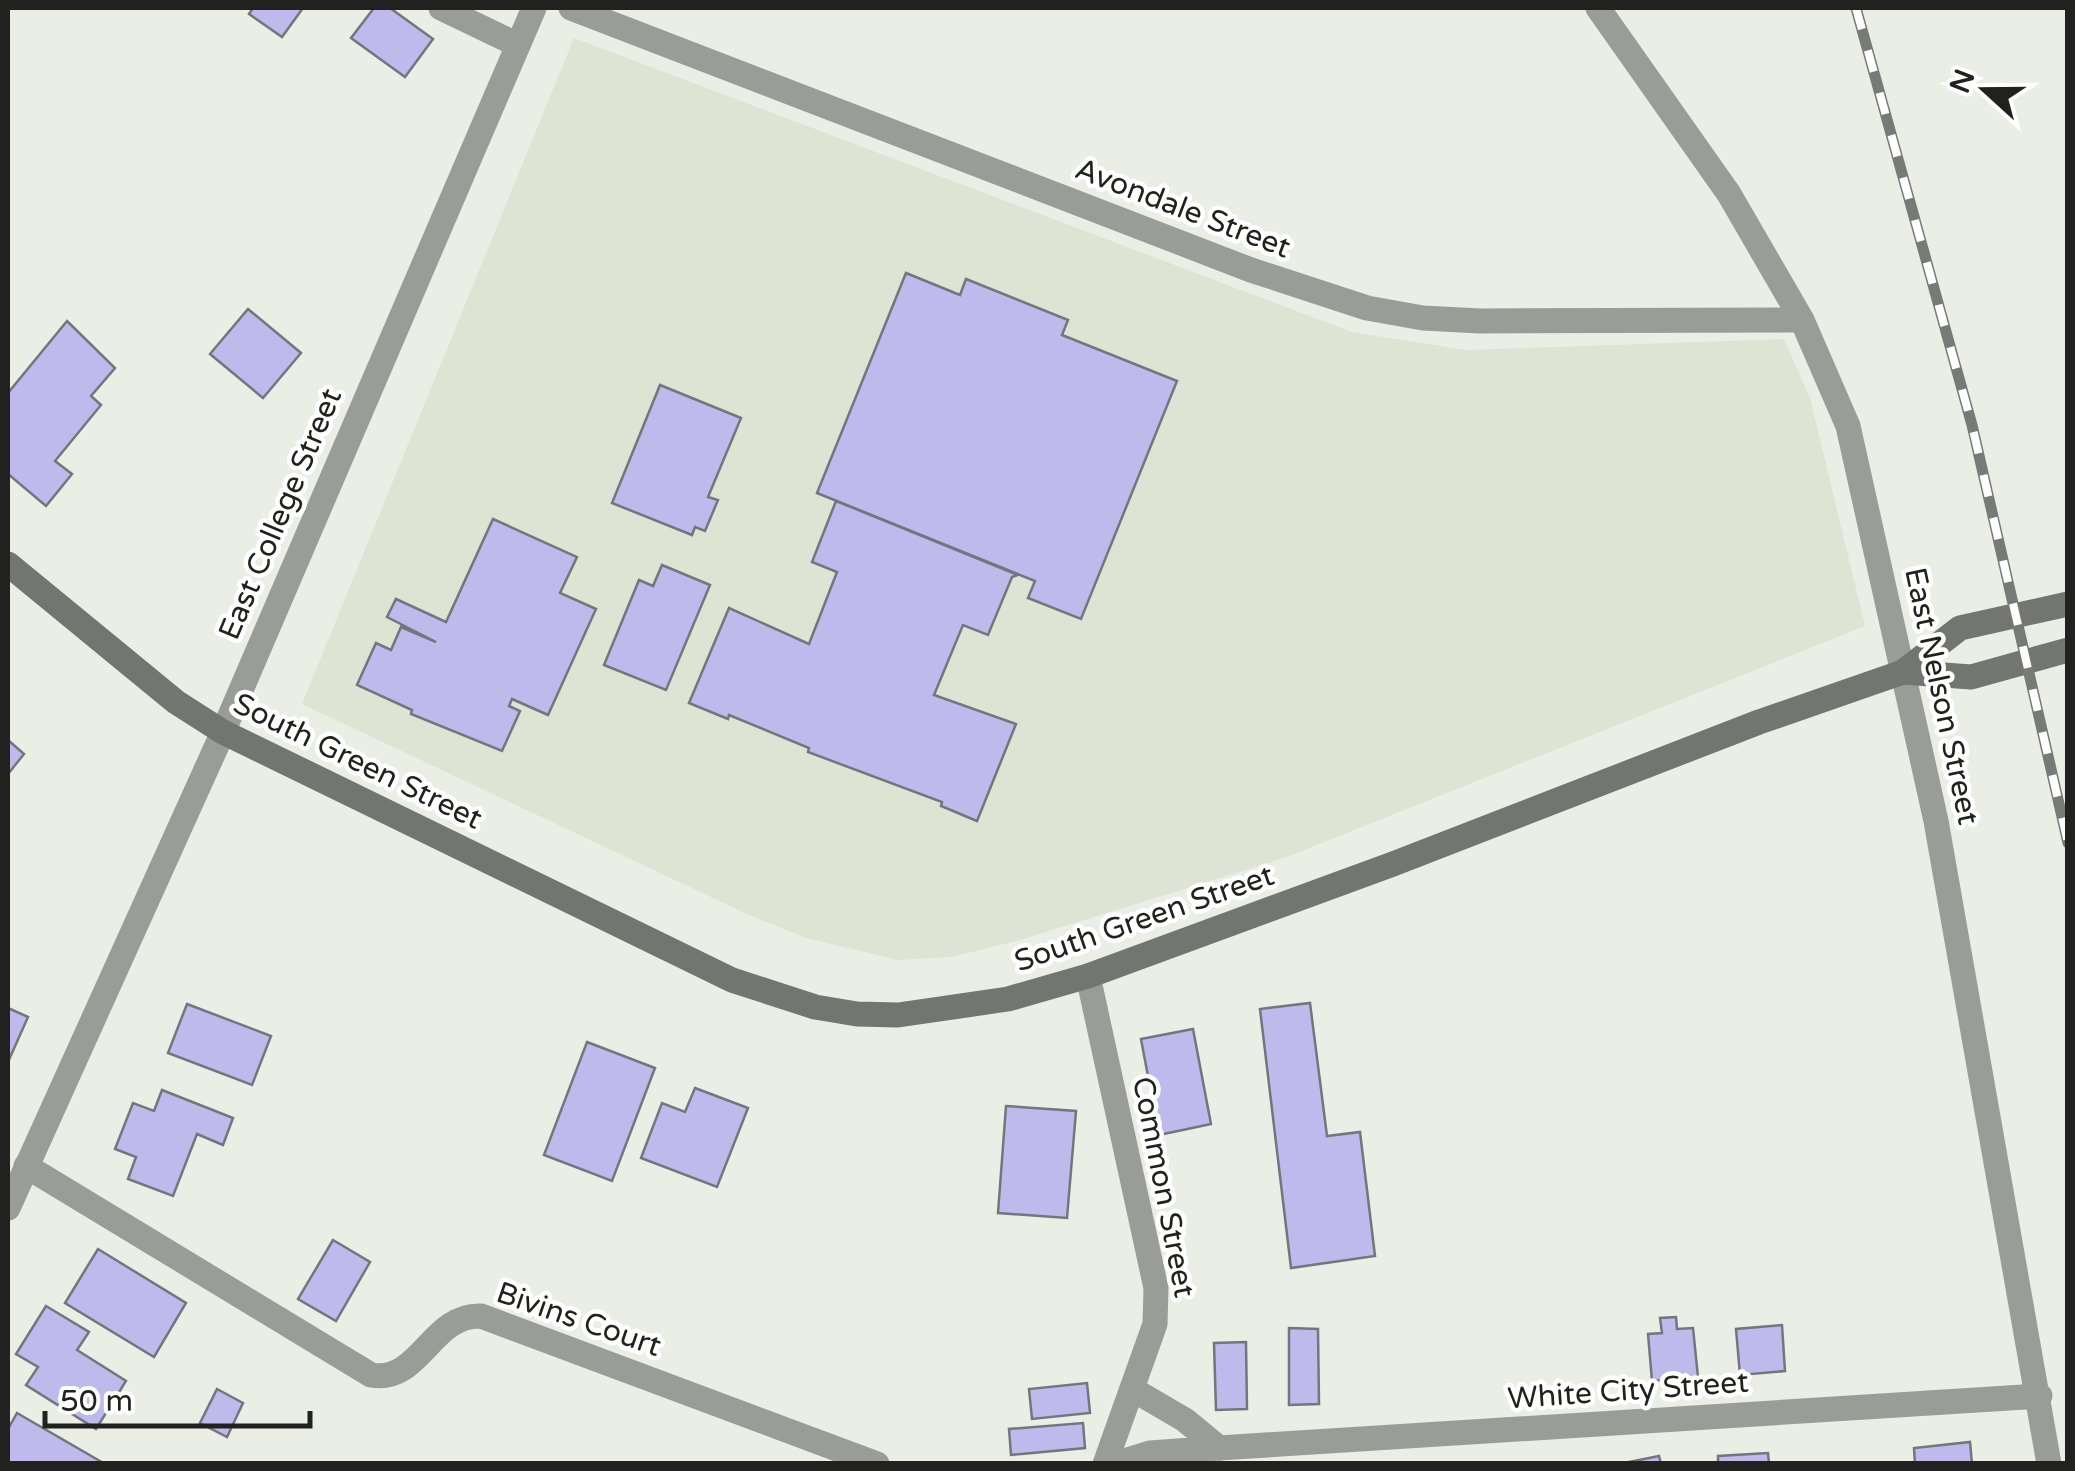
<svg xmlns="http://www.w3.org/2000/svg" width="2075" height="1471" font-family="'Varela Round',sans-serif">
  <style>
    .built { fill: #dde4d4 }
    .building { fill: #bebaec; stroke: #75757e; stroke-width: 2.5 }
    .lines { fill: none; stroke-linecap: round; stroke-linejoin: round }
    .street { stroke: #9a9c98; stroke-width: 25 }
    .secondary { stroke: #737570; stroke-width: 25 }
    .rail-casing { stroke: #787a75; stroke-width: 11 }
    .rail { stroke: #fff; stroke-width: 8; stroke-dasharray: 22; stroke-linecap: butt }
    .labels { text-anchor: middle; stroke-width: 9; stroke-linejoin: round; paint-order: stroke }
    .street-label { font-size: 30px; fill: #21221f; stroke: #fff }
  </style>
  <rect width="100%" height="100%" fill="#eaeee5"/>
  <!-- built -->
  <polygon class="built" points="574,38 1352,332 1466,350 1784,339 1810,398 1865,626 1284,858 1020,940 952,957 898,960 806,938 747,914 302,704"/>
  <!-- building -->
  <g class="building">
    <polygon points="253,8 303,8 282,37 249,14"/>
    <polygon points="374,8 390,8 433,39 405,77 351,38"/>
    <polygon points="906,273 960,295 966,279 1068,320 1062,335 1177,381 1081,619 1028,598 1035,581 817,493"/>
    <polygon points="248,309 301,353 263,398 210,354"/>
    <polygon points="67,321 115,368 91,396 101,405 55,461 72,474 46,506 8,474 8,393"/>
    <polygon points="660,385 741,418 708,497 718,500 705,531 695,527 692,535 612,503"/>
    <polygon points="836,501 1018,575 1012,577 988,635 963,625 934,695 1016,724 977,821 941,806 942,802 808,752 809,748 729,715 728,719 689,703 729,608 809,644 837,572 812,562"/>
    <polygon points="493,519 577,557 560,593 596,609 548,715 512,699 509,706 520,711 502,751 411,714 412,710 357,685 376,643 391,650 401,627 436,642 387,617 396,599 446,622"/>
    <polygon points="662,565 710,585 666,690 604,665 639,580 653,586"/>
    <polygon points="8,740 24,754 8,774"/>
    <polygon points="1310,1003 1327,1136 1360,1132 1375,1256 1291,1268 1260,1009"/>
    <polygon points="187,1004 271,1036 252,1085 168,1053"/>
    <polygon points="8,1008 28,1017 8,1062"/>
    <polygon points="1193,1029 1211,1124 1159,1135 1141,1039"/>
    <polygon points="587,1042 655,1068 612,1181 544,1155"/>
    <polygon points="695,1088 748,1108 717,1187 641,1158 662,1103 685,1112"/>
    <polygon points="162,1090 233,1118 223,1145 197,1134 173,1196 128,1179 136,1157 115,1149 133,1103 154,1111"/>
    <polygon points="1006,1106 1076,1111 1067,1218 998,1213"/>
    <polygon points="333,1240 370,1262 336,1321 298,1299"/>
    <polygon points="98,1249 186,1303 154,1357 65,1303"/>
    <polygon points="46,1306 89,1332 77,1350 126,1381 96,1429 26,1385 38,1367 16,1354"/>
    <polygon points="1676,1317 1677,1329 1693,1328 1698,1377 1652,1381 1648,1334 1662,1333 1660,1318"/>
    <polygon points="1782,1325 1785,1371 1740,1375 1736,1329"/>
    <polygon points="1289,1328 1318,1329 1319,1404 1289,1405"/>
    <polygon points="1246,1342 1247,1409 1216,1410 1214,1343"/>
    <polygon points="1087,1383 1090,1413 1032,1419 1029,1389"/>
    <polygon points="217,1389 243,1403 227,1437 200,1423"/>
    <polygon points="17,1413 105,1464 8,1464 8,1429"/>
    <polygon points="1083,1423 1085,1448 1011,1455 1009,1429"/>
    <polygon points="1970,1442 1972,1464 1915,1464 1914,1448"/>
    <polygon points="1768,1453 1769,1464 1718,1464 1718,1456"/>
    <polygon points="1659,1456 1661,1464 1619,1464"/>
  </g>
  <g class="lines">
    <!-- street -->
    <g class="street">
      <polyline points="441,8 518,45"/>
      <polyline points="571,8 1251,270 1367,308 1423,318 1480,321 1802,320"/>
      <polyline points="1598,8 1729,194 1802,320 1848,426 1936,821 2049,1464"/>
      <polyline points="1088,976 1156,1288 1155,1324 1105,1464"/>
      <path d="M 26,1166 L 371,1375 C 420,1384 431,1314 481,1316 L 877,1464"/>
      <polyline points="8,1208 223,732 534,8"/>
      <polyline points="1219,1448 2040,1396"/>
      <polyline points="1115,1464 1150,1453 1219,1448 1185,1420 1132,1389"/>
    </g>
    <!-- secondary -->
    <g class="secondary">
      <polyline points="8,564 176,702 223,732 732,980 815,1007 857,1014 898,1015 1008,999 1088,976 1393,864 1759,722 1903,672 1960,628 2068,604"/>
      <polyline points="1903,672 1971,677 2068,650"/>
    </g>
    <defs>
      <polyline id="rail" points="1856,8 1972,425 2068,843"/>
    </defs>
    <!-- rail casing -->
    <use href="#rail" class="rail-casing"/>
    <!-- rail -->
    <use href="#rail" class="rail"/>
  </g>
  <g class="labels">
    <!-- street labels -->
    <g class="street-label">
      <text transform="translate(1183 208) rotate(21)" y="10">Avondale Street</text>
      <text transform="translate(280 514) rotate(-67)" y="10">East College Street</text>
      <text transform="translate(1942 696) rotate(78)" y="10">East Nelson Street</text>
      <text transform="translate(358 761) rotate(26)" y="10">South Green Street</text>
      <text transform="translate(1144 918) rotate(-19)" y="10">South Green Street</text>
      <text transform="translate(1164 1187) rotate(79)" y="10">Common Street</text>
      <text transform="translate(579 1319) rotate(19)" y="10">Bivins Court</text>
      <text transform="translate(1628 1390) rotate(-4)" y="10">White City Street</text>
    </g>
  </g>
  <!-- border -->
  <rect width="2075" height="1471" fill="none" stroke="#21221f" stroke-width="20"/>
  <!-- north arrow -->
  <g transform="translate(1985 90) rotate(291)" stroke="#ffffff" stroke-width="8" paint-order="stroke">
  <path d="M0-8L18 38L0 25L-18 38Z" fill="#21221f"/>
  <text y="-15" font-size="28" font-weight="bold" text-anchor="middle" fill="#21221f">N</text>
  </g>
  <!-- scale -->
  <path d="M45 1411v15h265v-15" fill="none" stroke="#21221f" stroke-width="5"/>
  <text x="60" y="1411" font-size="30" fill="#21221f" stroke="#ffffff" stroke-width="8" paint-order="stroke">50 m</text>
</svg>
